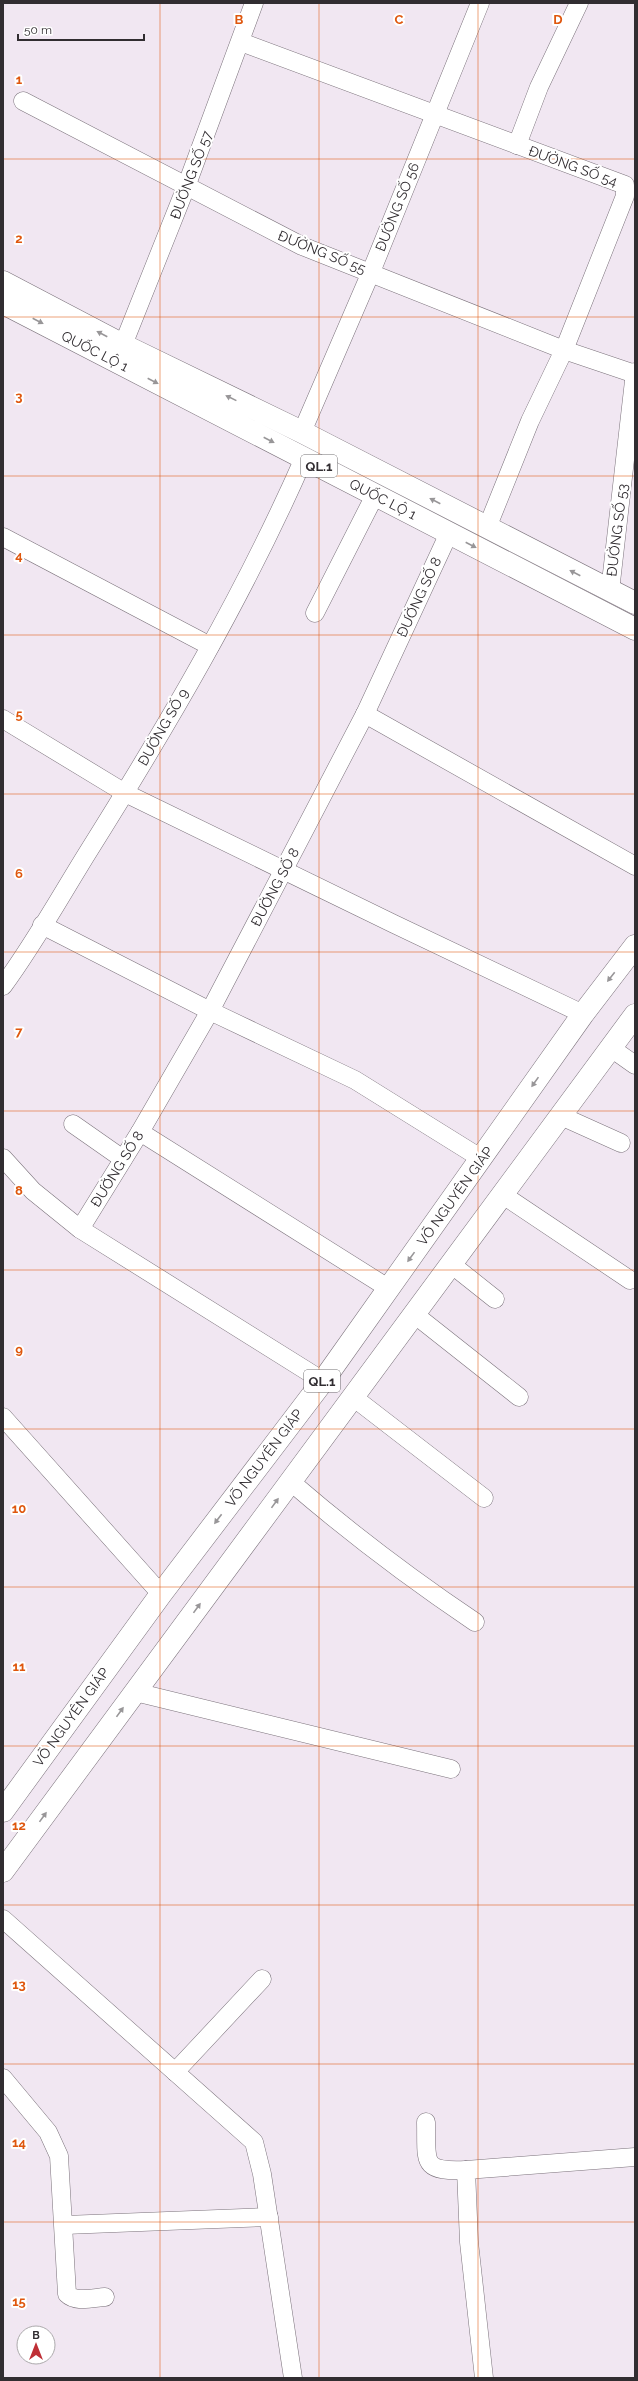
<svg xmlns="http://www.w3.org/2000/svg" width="638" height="2381" font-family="Raleway,sans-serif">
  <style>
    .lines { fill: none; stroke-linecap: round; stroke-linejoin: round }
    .minor-casing { stroke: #7b727b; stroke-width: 19 }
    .highway-casing { stroke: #7b727b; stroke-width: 23 }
    .minor { stroke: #fff; stroke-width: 18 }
    .highway { stroke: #fff; stroke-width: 22 }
    .oneway { fill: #989698 }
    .grid { fill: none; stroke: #df570e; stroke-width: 1; stroke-opacity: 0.55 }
    .labels { text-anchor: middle; stroke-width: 4; stroke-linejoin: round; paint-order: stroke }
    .shield { fill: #fff; stroke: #6f6c6f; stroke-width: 1 }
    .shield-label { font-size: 13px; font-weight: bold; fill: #312d31 }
    .street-label { font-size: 14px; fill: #312d31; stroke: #fff }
    .grid-label { font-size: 13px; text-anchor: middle; font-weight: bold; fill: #df570e; stroke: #fff; stroke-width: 4; stroke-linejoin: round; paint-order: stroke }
  </style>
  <rect width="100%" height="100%" fill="#f1e7f2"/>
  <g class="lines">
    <defs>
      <g id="minor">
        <polyline points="241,42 625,185 625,196 564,350 530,421 487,528"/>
        <polyline points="23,101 302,246 564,350 635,374"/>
        <polyline points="517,145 539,87 579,3"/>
        <polyline points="123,345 186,187 254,3"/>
        <polyline points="302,432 371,272 480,3"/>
        <polyline points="3,537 210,646"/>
        <polyline points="610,591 635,372"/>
        <polyline points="315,613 375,495"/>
        <polyline points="365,714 635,866"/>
        <polyline points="3,719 125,793 394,924 583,1014"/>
        <polyline points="42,925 210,1011 355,1080 482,1159"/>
        <path d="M 3,986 C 34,944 60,897 88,852 C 167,726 244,595 304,458"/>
        <polyline points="611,1048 635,1065"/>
        <polyline points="561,1116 621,1143"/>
        <polyline points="73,1124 123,1159"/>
        <polyline points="140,1132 388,1288"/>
        <polyline points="3,1158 33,1191 80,1229 323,1381"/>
        <polyline points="503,1195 630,1280"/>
        <polyline points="80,1229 140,1132 210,1011 365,714 449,533"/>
        <polyline points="451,1264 495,1299"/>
        <polyline points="414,1314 519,1397"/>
        <polyline points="353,1397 484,1498"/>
        <polyline points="3,1417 161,1594"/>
        <path d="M 291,1482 C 349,1532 411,1579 475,1622"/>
        <polyline points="135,1692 451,1769"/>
        <polyline points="3,1919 254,2142 262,2174 293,2378"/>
        <polyline points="175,2072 262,1979"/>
        <path d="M 3,2078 L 48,2132 L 59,2156 L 67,2294 C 76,2303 93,2298 105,2297"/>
        <path d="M 426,2122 C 427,2162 420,2172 466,2170"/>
        <polyline points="65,2225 269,2217"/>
        <polyline points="484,2378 469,2242 466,2170 635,2157"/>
      </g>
      <g id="highway">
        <polyline points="3,282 123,345 302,432 635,603"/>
        <polyline points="3,303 635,629"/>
        <polyline points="3,1811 161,1594 323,1381 583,1014 635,946"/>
        <polyline points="3,1871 635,1015"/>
      </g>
    </defs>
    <!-- minor casing -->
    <use href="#minor" class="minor-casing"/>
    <!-- highway casing -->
    <use href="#highway" class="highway-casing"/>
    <!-- minor -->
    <use href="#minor" class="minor"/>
    <!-- highway -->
    <use href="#highway" class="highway"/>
  </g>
  <!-- one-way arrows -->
  <defs><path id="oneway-solid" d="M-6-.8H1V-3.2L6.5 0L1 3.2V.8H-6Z"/></defs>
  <g class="oneway">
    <use href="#oneway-solid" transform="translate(38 321) rotate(27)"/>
    <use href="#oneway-solid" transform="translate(102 334) rotate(-152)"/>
    <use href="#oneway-solid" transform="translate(153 381) rotate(27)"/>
    <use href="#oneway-solid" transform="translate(231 398) rotate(-154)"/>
    <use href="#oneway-solid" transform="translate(269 440) rotate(27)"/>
    <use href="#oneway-solid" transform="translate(435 501) rotate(-153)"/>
    <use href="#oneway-solid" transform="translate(471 545) rotate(27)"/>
    <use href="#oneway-solid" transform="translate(575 573) rotate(-153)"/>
    <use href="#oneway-solid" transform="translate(611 977) rotate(128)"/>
    <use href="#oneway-solid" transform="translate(535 1082) rotate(125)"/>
    <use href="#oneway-solid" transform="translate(411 1257) rotate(126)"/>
    <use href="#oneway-solid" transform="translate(275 1503) rotate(-54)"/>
    <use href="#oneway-solid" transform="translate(218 1519) rotate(127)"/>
    <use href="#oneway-solid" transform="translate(197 1608) rotate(-54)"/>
    <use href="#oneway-solid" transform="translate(120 1712) rotate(-54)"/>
    <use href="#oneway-solid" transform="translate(43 1817) rotate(-54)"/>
  </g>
  <!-- grid -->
  <path class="grid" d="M 160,3 L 160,2378M 319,3 L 319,2378M 478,3 L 478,2378M 3,159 L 635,159M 3,317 L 635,317M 3,476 L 635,476M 3,635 L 635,635M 3,794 L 635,794M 3,952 L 635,952M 3,1111 L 635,1111M 3,1270 L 635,1270M 3,1429 L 635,1429M 3,1587 L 635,1587M 3,1746 L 635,1746M 3,1905 L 635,1905M 3,2064 L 635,2064M 3,2222 L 635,2222"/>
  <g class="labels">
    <!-- shield labels -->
    <g class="shield">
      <rect x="301" y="455" width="36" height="22" rx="3"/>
      <rect x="304" y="1370" width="36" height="22" rx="3"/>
    </g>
    <g class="shield-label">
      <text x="319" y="471">QL.1</text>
      <text x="322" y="1386">QL.1</text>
    </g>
    <!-- street labels -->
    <g class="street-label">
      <text transform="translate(573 166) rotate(20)" y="5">ĐƯỜNG SỐ 54</text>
      <text transform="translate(191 175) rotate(-69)" y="5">ĐƯỜNG SỐ 57</text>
      <text transform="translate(397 207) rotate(-68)" y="5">ĐƯỜNG SỐ 56</text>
      <text transform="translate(322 252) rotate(22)" y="5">ĐƯỜNG SỐ 55</text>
      <text transform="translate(95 351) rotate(27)" y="5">QUỐC LỘ 1</text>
      <text transform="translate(383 499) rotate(27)" y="5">QUỐC LỘ 1</text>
      <text transform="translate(617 530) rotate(-83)" y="5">ĐƯỜNG SỐ 53</text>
      <text transform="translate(419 597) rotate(-65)" y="5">ĐƯỜNG SỐ 8</text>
      <text transform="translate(163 727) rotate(-60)" y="5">ĐƯỜNG SỐ 9</text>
      <text transform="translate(275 887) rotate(-62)" y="5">ĐƯỜNG SỐ 8</text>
      <text transform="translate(117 1169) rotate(-58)" y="5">ĐƯỜNG SỐ 8</text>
      <text transform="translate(455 1196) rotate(-54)" y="5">VÕ NGUYÊN GIÁP</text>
      <text transform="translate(264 1458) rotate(-53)" y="5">VÕ NGUYÊN GIÁP</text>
      <text transform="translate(71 1717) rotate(-54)" y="5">VÕ NGUYÊN GIÁP</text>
    </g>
  </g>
  <g class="grid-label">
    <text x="239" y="24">B</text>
    <text x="399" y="24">C</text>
    <text x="558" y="24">D</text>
    <text x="19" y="84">1</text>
    <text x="19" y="243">2</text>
    <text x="19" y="401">3</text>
    <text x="19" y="560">4</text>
    <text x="19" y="719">5</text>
    <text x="19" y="878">6</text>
    <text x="19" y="1036">7</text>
    <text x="19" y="1195">8</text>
    <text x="19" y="1354">9</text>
    <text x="19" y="1513">10</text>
    <text x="19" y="1671">11</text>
    <text x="19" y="1830">12</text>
    <text x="19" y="1989">13</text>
    <text x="19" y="2147">14</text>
    <text x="19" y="2306">15</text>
  </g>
  <!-- border -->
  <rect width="638" height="2381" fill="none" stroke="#312d31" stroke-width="8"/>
  <!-- north arrow -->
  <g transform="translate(36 2345)"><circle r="19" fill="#ffffff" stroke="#adabad"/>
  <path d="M0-3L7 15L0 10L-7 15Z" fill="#bf2f36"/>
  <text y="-6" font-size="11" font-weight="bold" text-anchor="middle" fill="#312d31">B</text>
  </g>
  <!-- scale -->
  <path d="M18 34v6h126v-6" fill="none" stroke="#312d31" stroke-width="2"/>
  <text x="24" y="34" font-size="12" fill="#312d31" stroke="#ffffff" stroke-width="3" paint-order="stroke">50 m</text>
</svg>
